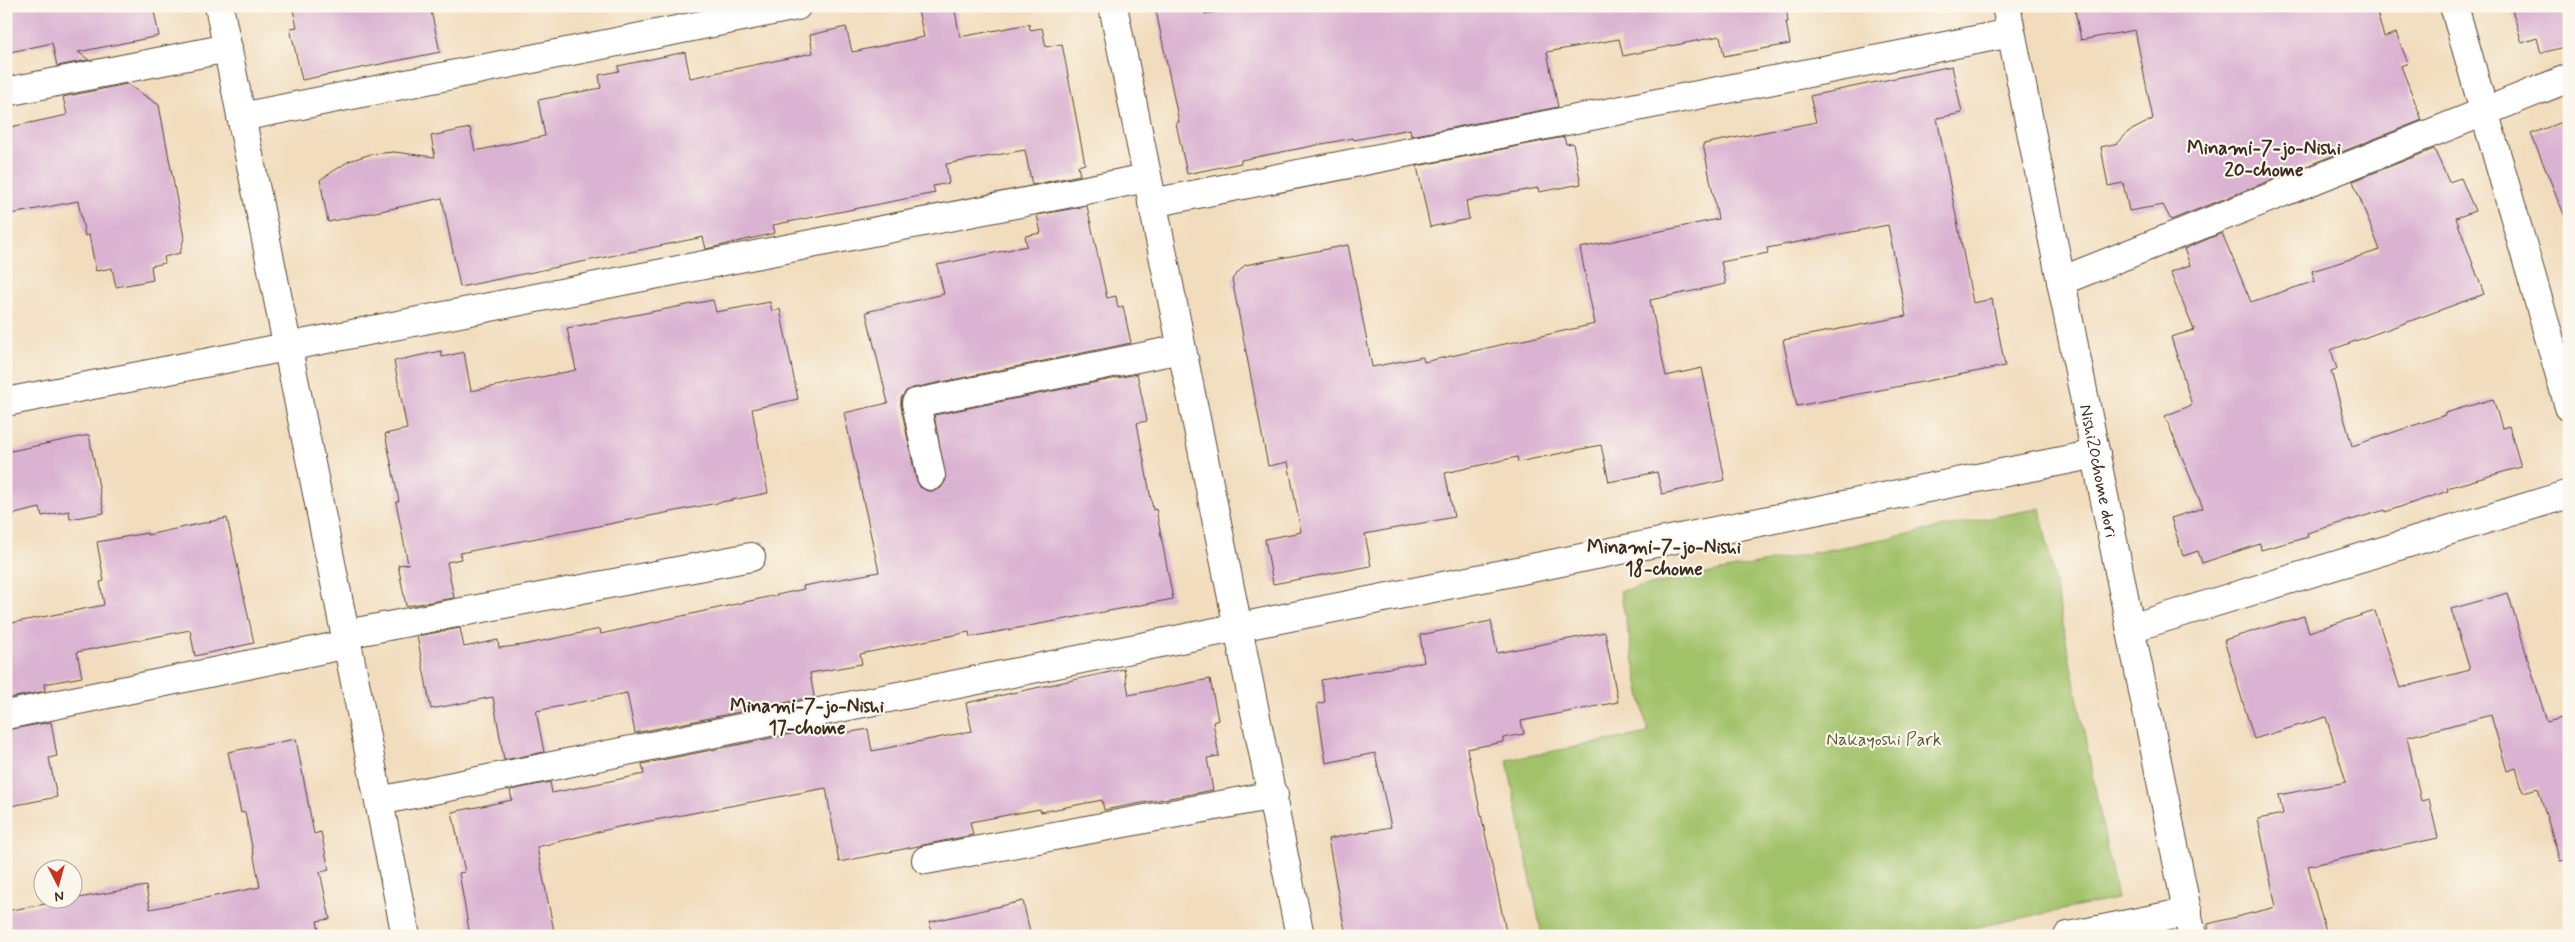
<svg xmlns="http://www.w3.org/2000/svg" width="2575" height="942" font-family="Mynerve,sans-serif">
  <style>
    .green { fill: #a2c26a; stroke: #6e7644 }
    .building { fill: #dab2d2 }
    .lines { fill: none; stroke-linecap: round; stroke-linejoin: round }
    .minor-casing { stroke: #564536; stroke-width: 30 }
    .minor { stroke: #fff; stroke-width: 28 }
    .labels { text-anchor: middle; stroke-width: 4.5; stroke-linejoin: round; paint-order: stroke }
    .street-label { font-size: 18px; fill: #3b2a1e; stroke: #fbf7ec }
    .park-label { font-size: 18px; fill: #5a5835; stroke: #fbf7ec }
    .neighbourhood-label { font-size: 19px; font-weight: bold; fill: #3b2a1e; stroke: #fbf7ec }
  </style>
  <rect width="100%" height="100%" fill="#fbf7ec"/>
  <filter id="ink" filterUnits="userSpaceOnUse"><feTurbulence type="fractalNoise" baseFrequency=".02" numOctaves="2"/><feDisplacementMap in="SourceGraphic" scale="10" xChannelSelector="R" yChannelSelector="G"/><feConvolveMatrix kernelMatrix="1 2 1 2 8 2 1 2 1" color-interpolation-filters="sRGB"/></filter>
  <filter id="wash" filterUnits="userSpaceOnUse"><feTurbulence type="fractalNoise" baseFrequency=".0096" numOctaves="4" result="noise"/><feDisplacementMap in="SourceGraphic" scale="20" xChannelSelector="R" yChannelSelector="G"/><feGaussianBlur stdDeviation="1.12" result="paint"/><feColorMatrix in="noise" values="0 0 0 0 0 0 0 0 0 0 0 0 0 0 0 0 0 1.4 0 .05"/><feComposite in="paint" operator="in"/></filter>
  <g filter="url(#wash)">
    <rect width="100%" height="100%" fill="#f1ddbd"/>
    <!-- green -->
    <polygon class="green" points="2040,508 2117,899 1932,936 1542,936 1507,760 1648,733 1620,591"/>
    <g id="blocks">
      <!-- building -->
      <g class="building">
        <polygon points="6,6 153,6 159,36 78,52 89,60 57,66 52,43 6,53"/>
        <polygon points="292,6 430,6 440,52 302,80 290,28 297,27"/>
        <polygon points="917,6 954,6 960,37 1029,24 1030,30 1042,28 1046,47 1062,44 1085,164 1078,166 1080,175 1032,185 1025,150 946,164 949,183 933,186 935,193 773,225 775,233 706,249 703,237 460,287 442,198 328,222 320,180 349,161 371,154 394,152 435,157 431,136 470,128 475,151 545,136 538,100 601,88 599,75 619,71 618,66 685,52 690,78 813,53 810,35 846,27 852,52 924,37"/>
        <polygon points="1155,6 1203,6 1205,14 1246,6 1786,6 1788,22 1786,22 1790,44 1724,56 1720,36 1623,56 1619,39 1547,52 1558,107 1411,136 1410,129 1354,140 1353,138 1241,160 1241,163 1187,174 1176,123 1179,122"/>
        <polygon points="2074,6 2375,6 2384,37 2396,33 2408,63 2401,66 2422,120 2171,220 2163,205 2129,211 2123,183 2108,186 2101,147 2118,143 2128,132 2153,119 2135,30 2081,40"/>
        <polygon points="2511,6 2569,6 2569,46 2541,53 2537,38 2522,43"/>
        <polygon points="1952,66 1962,113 1937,118 1973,303 1992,299 2005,366 1797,406 1783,340 1906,316 1888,225 1767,248 1768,253 1721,262 1726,284 1650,300 1666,376 1702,368 1725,480 1662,494 1657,472 1609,482 1601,445 1518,462 1517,457 1445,473 1454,517 1365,534 1371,566 1273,584 1265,539 1301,532 1288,462 1268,466 1232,279 1245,265 1348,245 1372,367 1423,357 1424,362 1595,324 1580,248 1718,219 1703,144 1816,122 1810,96"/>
        <polygon points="127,84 159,105 184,238 180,253 164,257 165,263 151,266 153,280 116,287 112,268 96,271 89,235 85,236 78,201 6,215 6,128 67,115 63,97"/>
        <polygon points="2569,119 2569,224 2568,224 2531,134"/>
        <polygon points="1564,137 1566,144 1573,143 1581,184 1539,192 1538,188 1466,201 1469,219 1430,227 1417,166"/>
        <polygon points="2434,149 2449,182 2461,178 2475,211 2456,218 2484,294 2331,350 2337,369 2331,371 2352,446 2445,415 2445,413 2493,399 2502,428 2509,426 2521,467 2447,488 2448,491 2385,512 2385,510 2307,533 2308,537 2261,550 2260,544 2202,563 2198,551 2183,556 2171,518 2203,508 2165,416 2192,405 2171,337 2194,330 2170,272 2190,265 2184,249 2222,233 2251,302 2315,281 2312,271 2380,250 2353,181"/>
        <polygon points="1087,206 1107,298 1116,296 1118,308 1123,306 1131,343 913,388 906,391 901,398 901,406 916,479 920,487 927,491 934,491 941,488 946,480 934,415 1137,374 1147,421 1137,423 1153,510 1156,509 1173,599 970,637 969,632 860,654 862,664 810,673 814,697 635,733 627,693 536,711 544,752 504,760 493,697 431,709 417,636 460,628 464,647 498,640 499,648 523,645 600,629 601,634 804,589 803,586 879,572 844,413 888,403 866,312 944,294 937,265 1027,246 1025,236 1041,233 1037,215"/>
        <polygon points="713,300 716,312 770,302 772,311 780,309 798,399 752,409 768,493 460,553 461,559 447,562 454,598 406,606 398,565 408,564 396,502 399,501 385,434 407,429 394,361 441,351 442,357 464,352 471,391 576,370 567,328"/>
        <polygon points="89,435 104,513 70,519 69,511 42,516 40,508 6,516 6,452"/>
        <polygon points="227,518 254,643 195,656 190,630 77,652 82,677 44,684 45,691 6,699 6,624 104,605 100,582 104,581 97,542 147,533 147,535"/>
        <polygon points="2508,593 2547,722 2569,716 2569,859 2560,861 2538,788 2523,792 2516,768 2507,771 2491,715 2407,737 2421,801 2429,799 2438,838 2308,866 2327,936 2209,936 2208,924 2276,907 2258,819 2283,814 2279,795 2346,782 2326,717 2254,739 2224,640 2304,616 2309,632 2375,611 2400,688 2470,670 2451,609"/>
        <polygon points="1491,621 1497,653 1605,632 1618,702 1521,721 1524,734 1503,738 1503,742 1467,749 1507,936 1346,936 1328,839 1391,827 1375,753 1326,763 1317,704 1325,702 1321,680 1424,662 1420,635"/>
        <polygon points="1124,669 1129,695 1210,679 1218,720 1213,722 1219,756 1207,758 1213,790 1104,810 1102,800 1041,812 1040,809 970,822 973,835 839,862 826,788 618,827 537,847 555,936 470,936 459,873 465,872 452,812 512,800 510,790 550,782 552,793 644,774 642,764 821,728 822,737 868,729 872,751 972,731 966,703"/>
        <polygon points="51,722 57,756 49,758 57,797 6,807 6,730"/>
        <polygon points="296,739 314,834 321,832 329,870 320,872 330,919 317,921 320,936 6,936 6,911 146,886 150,909 260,887 245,812 241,813 228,752"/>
        <polygon points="1023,901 1031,936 931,936 930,922"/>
      </g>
    </g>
  </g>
  <g filter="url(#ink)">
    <use href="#blocks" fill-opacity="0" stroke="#564536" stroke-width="1"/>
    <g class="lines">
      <defs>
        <g id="minor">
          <polyline points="219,6 406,936"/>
          <polyline points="1113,6 1300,936"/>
          <path id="s1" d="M 2006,6 L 2192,936"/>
          <polyline points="2454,6 2569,407"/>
          <polyline points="6,92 228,48"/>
          <polyline points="241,117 797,6"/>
          <polyline points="1152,203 2011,33"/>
          <polyline points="2061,281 2569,78"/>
          <polyline points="6,402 1147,178"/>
          <polyline points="931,476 916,403 1181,349"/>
          <polyline points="2131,628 2569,494"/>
          <polyline points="346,634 751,557"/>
          <polyline points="6,715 348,644"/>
          <polyline points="379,801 2096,454"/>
          <polyline points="926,860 1274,795"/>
          <polyline points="2068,936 2188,912"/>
        </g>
      </defs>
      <!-- minor casing -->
      <use href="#minor" class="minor-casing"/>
      <!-- minor -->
      <use href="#minor" class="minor"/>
    </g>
  </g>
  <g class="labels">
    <!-- street labels -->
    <g class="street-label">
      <text dy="6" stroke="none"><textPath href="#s1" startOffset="474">Nishi20chome dori</textPath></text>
    </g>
    <!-- park labels -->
    <g class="park-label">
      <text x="1884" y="745">Nakayoshi Park</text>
    </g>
    <!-- neighbourhood labels -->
    <g class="neighbourhood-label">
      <text x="2264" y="154">Minami-7-jo-Nishi<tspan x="2264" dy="22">20-chome</tspan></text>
      <text x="1664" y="553">Minami-7-jo-Nishi<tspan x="1664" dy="22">18-chome</tspan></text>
      <text x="807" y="712">Minami-7-jo-Nishi<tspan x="807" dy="22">17-chome</tspan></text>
    </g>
  </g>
  <!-- margin -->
  <rect width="2575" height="942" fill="none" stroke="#fbf7ec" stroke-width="25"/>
  <!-- north arrow -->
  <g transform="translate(58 884) rotate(174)"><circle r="24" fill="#fbf7ec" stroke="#aea59a"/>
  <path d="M0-4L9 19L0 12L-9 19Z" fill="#c8321e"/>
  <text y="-8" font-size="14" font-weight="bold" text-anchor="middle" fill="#3b2a1e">N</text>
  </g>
</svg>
